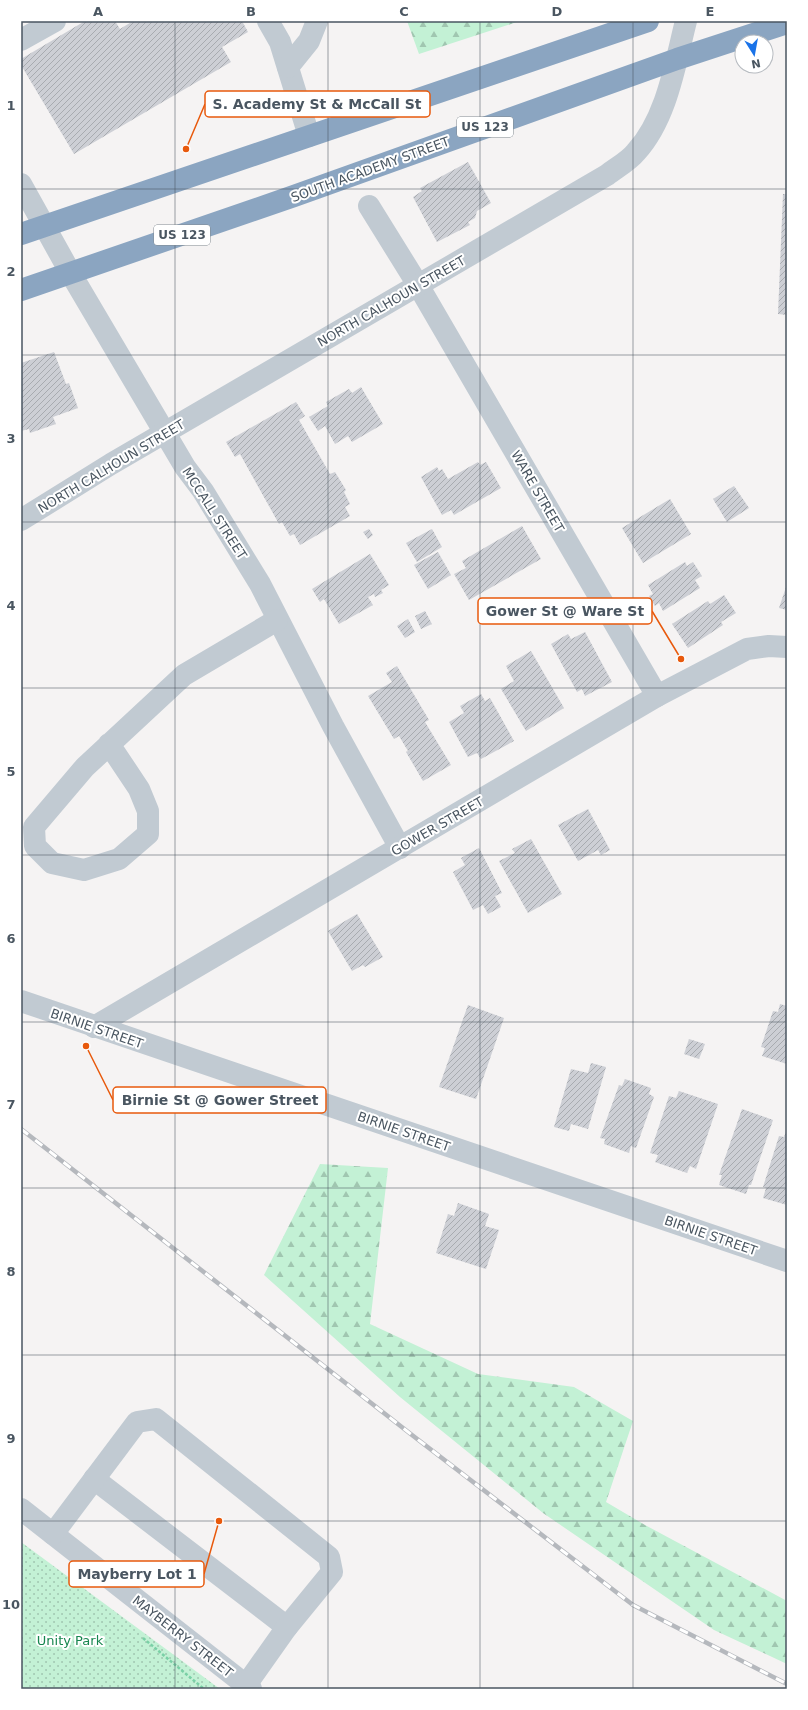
<svg xmlns="http://www.w3.org/2000/svg" width="808" height="1710" font-family="'DejaVu Sans',sans-serif">
  <style>
    .forest { fill: url(#forest-firs) }
    .park { fill: url(#park-dots) }
    .building { fill: url(#building-hatch) }
    .lines { fill: none; stroke-linecap: round; stroke-linejoin: round }
    .path { stroke: #7ad0a6; stroke-width: 2.5; stroke-dasharray: 3 2; stroke-linecap: butt }
    .minor { stroke: #c1cad2; stroke-width: 22 }
    .highway { stroke: #8ba5c1; stroke-width: 22 }
    .rail-casing { stroke: #b5b8bd; stroke-width: 4.5 }
    .rail { stroke: #fff; stroke-width: 3; stroke-dasharray: 9; stroke-linecap: butt }
    .grid { fill: none; stroke: #4a5661; stroke-width: 1; stroke-opacity: 0.55 }
    .labels { text-anchor: middle; stroke-width: 4; stroke-linejoin: round; paint-order: stroke }
    .shield { fill: #fff; stroke: #808990; stroke-width: 1 }
    .shield-label { font-size: 12px; font-weight: bold; fill: #4a5661 }
    .street-label { font-size: 13px; fill: #4a5661; stroke: #fff }
    .park-label { font-size: 13px; fill: #17864f; stroke: #fff }
    .leader { fill: none; stroke: #e8590c; stroke-width: 1.5 }
    .callout-dot { fill: #e8590c; stroke: #fff; stroke-width: 1.5 }
    .callout { fill: #fff; stroke: #e8590c; stroke-width: 1.5 }
    .callout-label { font-size: 14px; text-anchor: middle; font-weight: bold; fill: #4a5661 }
    .neatline { fill: none; stroke: #4a5661; stroke-width: 1.5 }
    .grid-label { font-size: 13px; text-anchor: middle; font-weight: bold; fill: #4a5661 }
  </style>
  <defs>
    <pattern id="forest-firs" width="22" height="20" patternUnits="userSpaceOnUse"><rect width="22" height="20" fill="#c3f1d5"/><path d="M5 1l3.5 6h-7zM16 11l3.5 6h-7z" fill="#a0c6b0"/></pattern>
    <pattern id="park-dots" width="8" height="8" patternUnits="userSpaceOnUse"><rect width="8" height="8" fill="#c3f1d5"/><path d="M2 2h.1M6 6h.1" fill="none" stroke="#a0c6b0" stroke-width="1.8" stroke-linecap="round"/></pattern>
    <pattern id="building-hatch" width="6" height="6" patternUnits="userSpaceOnUse"><rect width="6" height="6" fill="#cdcfd5"/><path d="M-1 1l2-2M0 6l6-6M5 7l2-2" fill="none" stroke="#a8abb0"/></pattern>
  </defs>
  <rect width="100%" height="100%" fill="#f5f3f3"/>
  <!-- forest -->
  <g class="forest">
    <polygon points="407,21 520,21 419,54"/>
    <polygon points="320,1164 388,1168 370,1324 478,1374 574,1387 633,1421 606,1502 645,1525 787,1601 787,1664 714,1630 543,1513 400,1397 264,1275"/>
  </g>
  <!-- park -->
  <polygon class="park" points="21,1542 220,1689 21,1689"/>
  <!-- building -->
  <g class="building">
    <polygon points="85,21 115,21 120,29 133,21 242,21 248,32 222,47 231,62 74,154 21,65 21,59"/>
    <polygon points="468,162 491,203 477,211 475,218 468,222 470,225 437,242 413,197 422,191 420,188"/>
    <polygon points="783,194 787,194 787,315 778,314"/>
    <polygon points="54,352 66,384 69,383 78,408 53,417 56,424 30,433 29,429 21,431 21,363"/>
    <polygon points="361,387 383,424 352,442 348,436 335,444 325,426 318,431 309,417 328,406 326,402 349,389 352,393"/>
    <polygon points="296,402 305,416 299,420 330,474 335,472 346,490 344,492 350,504 345,507 350,516 300,545 294,534 290,536 282,522 279,524 240,454 235,457 226,442"/>
    <polygon points="478,462 480,465 486,462 501,488 454,515 451,510 442,515 421,477 437,467 439,471 442,469 448,479"/>
    <polygon points="734,486 749,508 727,522 713,499"/>
    <polygon points="670,499 691,534 643,563 622,528"/>
    <polygon points="522,526 541,559 469,600 454,574 466,568 462,561"/>
    <polygon points="369,529 373,535 368,539 363,532"/>
    <polygon points="432,529 442,547 417,562 406,543"/>
    <polygon points="438,552 451,575 428,589 414,565"/>
    <polygon points="370,554 389,585 381,590 383,593 375,597 374,594 368,597 373,605 339,624 324,599 320,602 312,589"/>
    <polygon points="685,562 687,566 693,562 702,576 695,580 700,588 663,611 659,603 655,606 649,596 653,594 648,585"/>
    <polygon points="787,584 787,610 779,608"/>
    <polygon points="724,595 736,613 721,622 723,625 688,648 672,624 708,601 710,604"/>
    <polygon points="425,611 432,624 421,629 415,616"/>
    <polygon points="408,619 415,632 405,638 397,626"/>
    <polygon points="585,632 612,682 585,696 582,689 577,692 551,644 568,634 571,639"/>
    <polygon points="531,651 564,708 526,731 501,689 514,681 506,666"/>
    <polygon points="397,666 429,720 425,722 451,765 423,781 406,752 408,751 399,736 394,739 368,696 392,682 386,673"/>
    <polygon points="481,694 485,701 490,698 514,741 481,759 477,753 468,757 449,722 464,713 460,706"/>
    <polygon points="588,809 610,850 601,855 598,850 578,861 558,825"/>
    <polygon points="531,839 562,894 528,913 499,861 515,853 512,849"/>
    <polygon points="479,848 502,893 495,896 501,907 488,914 483,905 473,910 453,872 465,865 461,858"/>
    <polygon points="357,914 383,957 365,967 363,965 352,971 328,931"/>
    <polygon points="780,1004 787,1006 787,1064 762,1056 765,1048 761,1047 773,1011 778,1012"/>
    <polygon points="468,1005 504,1018 476,1099 439,1087"/>
    <polygon points="689,1039 705,1044 699,1059 684,1054"/>
    <polygon points="591,1063 606,1067 588,1129 571,1124 569,1131 554,1127 571,1069 588,1073"/>
    <polygon points="625,1079 651,1088 649,1094 654,1097 636,1148 631,1146 629,1153 604,1144 605,1139 600,1138 619,1085 622,1086"/>
    <polygon points="679,1091 718,1104 696,1169 690,1166 687,1173 655,1162 658,1155 650,1153 669,1096 676,1098"/>
    <polygon points="742,1109 773,1120 751,1185 749,1185 746,1194 719,1185 722,1175 719,1175"/>
    <polygon points="787,1129 787,1205 763,1198 766,1188 763,1187 779,1136 784,1137"/>
    <polygon points="458,1203 489,1214 485,1226 499,1230 486,1269 436,1253 448,1214 454,1216"/>
  </g>
  <g class="lines">
    <!-- path -->
    <polyline class="path" points="143,1638 204,1689"/>
    <!-- minor -->
    <g class="minor">
      <polyline points="268,21 280,42 309,136"/>
      <polyline points="21,40 55,21"/>
      <polyline points="288,67 309,41 317,21"/>
      <polyline points="21,184 71,274 185,467 203,491 260,584 333,726 400,848"/>
      <polyline points="369,206 418,285 657,696"/>
      <path d="M 21,520 L 111,464 L 607,175 C 616,168 629,161 636,152 C 667,118 675,64 686,21"/>
      <polyline points="109,744 139,789 148,811 148,834 119,859 84,870 52,863 35,846 34,827 85,767 184,675 277,620"/>
      <polyline points="21,1001 787,1261"/>
      <polyline points="94,1027 657,696 747,649 769,646 787,647"/>
      <polyline points="94,1479 287,1627"/>
      <polyline points="21,1509 251,1689"/>
      <polyline points="53,1534 137,1422 156,1419 329,1557 332,1572 287,1627 246,1685"/>
    </g>
    <!-- highway -->
    <g class="highway">
      <polyline points="21,234 648,21"/>
      <polyline points="21,290 294,196 677,59 787,23"/>
    </g>
    <defs>
      <polyline id="rail" points="21,1129 412,1435 633,1605 787,1684"/>
    </defs>
    <!-- rail casing -->
    <use href="#rail" class="rail-casing"/>
    <!-- rail -->
    <use href="#rail" class="rail"/>
  </g>
  <!-- grid -->
  <path class="grid" d="M 175,21 L 175,1689M 328,21 L 328,1689M 480,21 L 480,1689M 633,21 L 633,1689M 21,189 L 787,189M 21,355 L 787,355M 21,522 L 787,522M 21,688 L 787,688M 21,855 L 787,855M 21,1022 L 787,1022M 21,1188 L 787,1188M 21,1355 L 787,1355M 21,1521 L 787,1521"/>
  <g class="labels">
    <!-- shield labels -->
    <g class="shield">
      <rect x="457" y="117" width="56" height="20" rx="3"/>
      <rect x="154" y="225" width="56" height="20" rx="3"/>
    </g>
    <g class="shield-label">
      <text x="485" y="131">US 123</text>
      <text x="182" y="239">US 123</text>
    </g>
    <!-- street labels -->
    <g class="street-label">
      <text transform="translate(370 169) rotate(-20)" y="5">SOUTH ACADEMY STREET</text>
      <text transform="translate(391 301) rotate(-30)" y="5">NORTH CALHOUN STREET</text>
      <text transform="translate(111 466) rotate(-31)" y="5">NORTH CALHOUN STREET</text>
      <text transform="translate(538 491) rotate(60)" y="5">WARE STREET</text>
      <text transform="translate(215 513) rotate(57)" y="5">MCCALL STREET</text>
      <text transform="translate(437 826) rotate(-30)" y="5">GOWER STREET</text>
      <text transform="translate(97 1028) rotate(19)" y="5">BIRNIE STREET</text>
      <text transform="translate(404 1131) rotate(19)" y="5">BIRNIE STREET</text>
      <text transform="translate(711 1235) rotate(19)" y="5">BIRNIE STREET</text>
      <text transform="translate(183 1636) rotate(38)" y="5">MAYBERRY STREET</text>
    </g>
    <!-- park labels -->
    <g class="park-label">
      <text x="70" y="1645">Unity Park</text>
    </g>
  </g>
  <!-- callouts -->
  <path class="leader" d="M186 149L205 104M681 659L652 611M86 1046L113 1100M219 1521L204 1574"/>
  <g class="callout-dot">
    <circle cx="186" cy="149" r="4"/>
    <circle cx="681" cy="659" r="4"/>
    <circle cx="86" cy="1046" r="4"/>
    <circle cx="219" cy="1521" r="4"/>
  </g>
  <g class="callout">
    <rect x="205" y="91" width="225" height="26" rx="4"/>
    <rect x="478" y="598" width="174" height="26" rx="4"/>
    <rect x="113" y="1087" width="213" height="26" rx="4"/>
    <rect x="69" y="1561" width="135" height="26" rx="4"/>
  </g>
  <g class="callout-label">
    <text x="317" y="109">S. Academy St &amp; McCall St</text>
    <text x="565" y="616">Gower St @ Ware St</text>
    <text x="220" y="1105">Birnie St @ Gower Street</text>
    <text x="137" y="1579">Mayberry Lot 1</text>
  </g>
  <!-- border -->
  <rect width="808" height="1710" fill="none" stroke="#ffffff" stroke-width="44"/>
  <!-- north arrow -->
  <g transform="translate(754 54) rotate(169)"><circle r="19" fill="#ffffff" stroke="#b7bbc0"/>
  <path d="M0-3L7 15L0 10L-7 15Z" fill="#1a73e8"/>
  <text y="-6" font-size="11" font-weight="bold" text-anchor="middle" fill="#4a5661">N</text>
  </g>
  <rect x="22" y="22" width="764" height="1666" class="neatline"/>
  <g class="grid-label">
    <text x="98" y="16">A</text>
    <text x="251" y="16">B</text>
    <text x="404" y="16">C</text>
    <text x="557" y="16">D</text>
    <text x="710" y="16">E</text>
    <text x="11" y="110">1</text>
    <text x="11" y="276">2</text>
    <text x="11" y="443">3</text>
    <text x="11" y="610">4</text>
    <text x="11" y="776">5</text>
    <text x="11" y="943">6</text>
    <text x="11" y="1109">7</text>
    <text x="11" y="1276">8</text>
    <text x="11" y="1443">9</text>
    <text x="11" y="1609">10</text>
  </g>
</svg>
